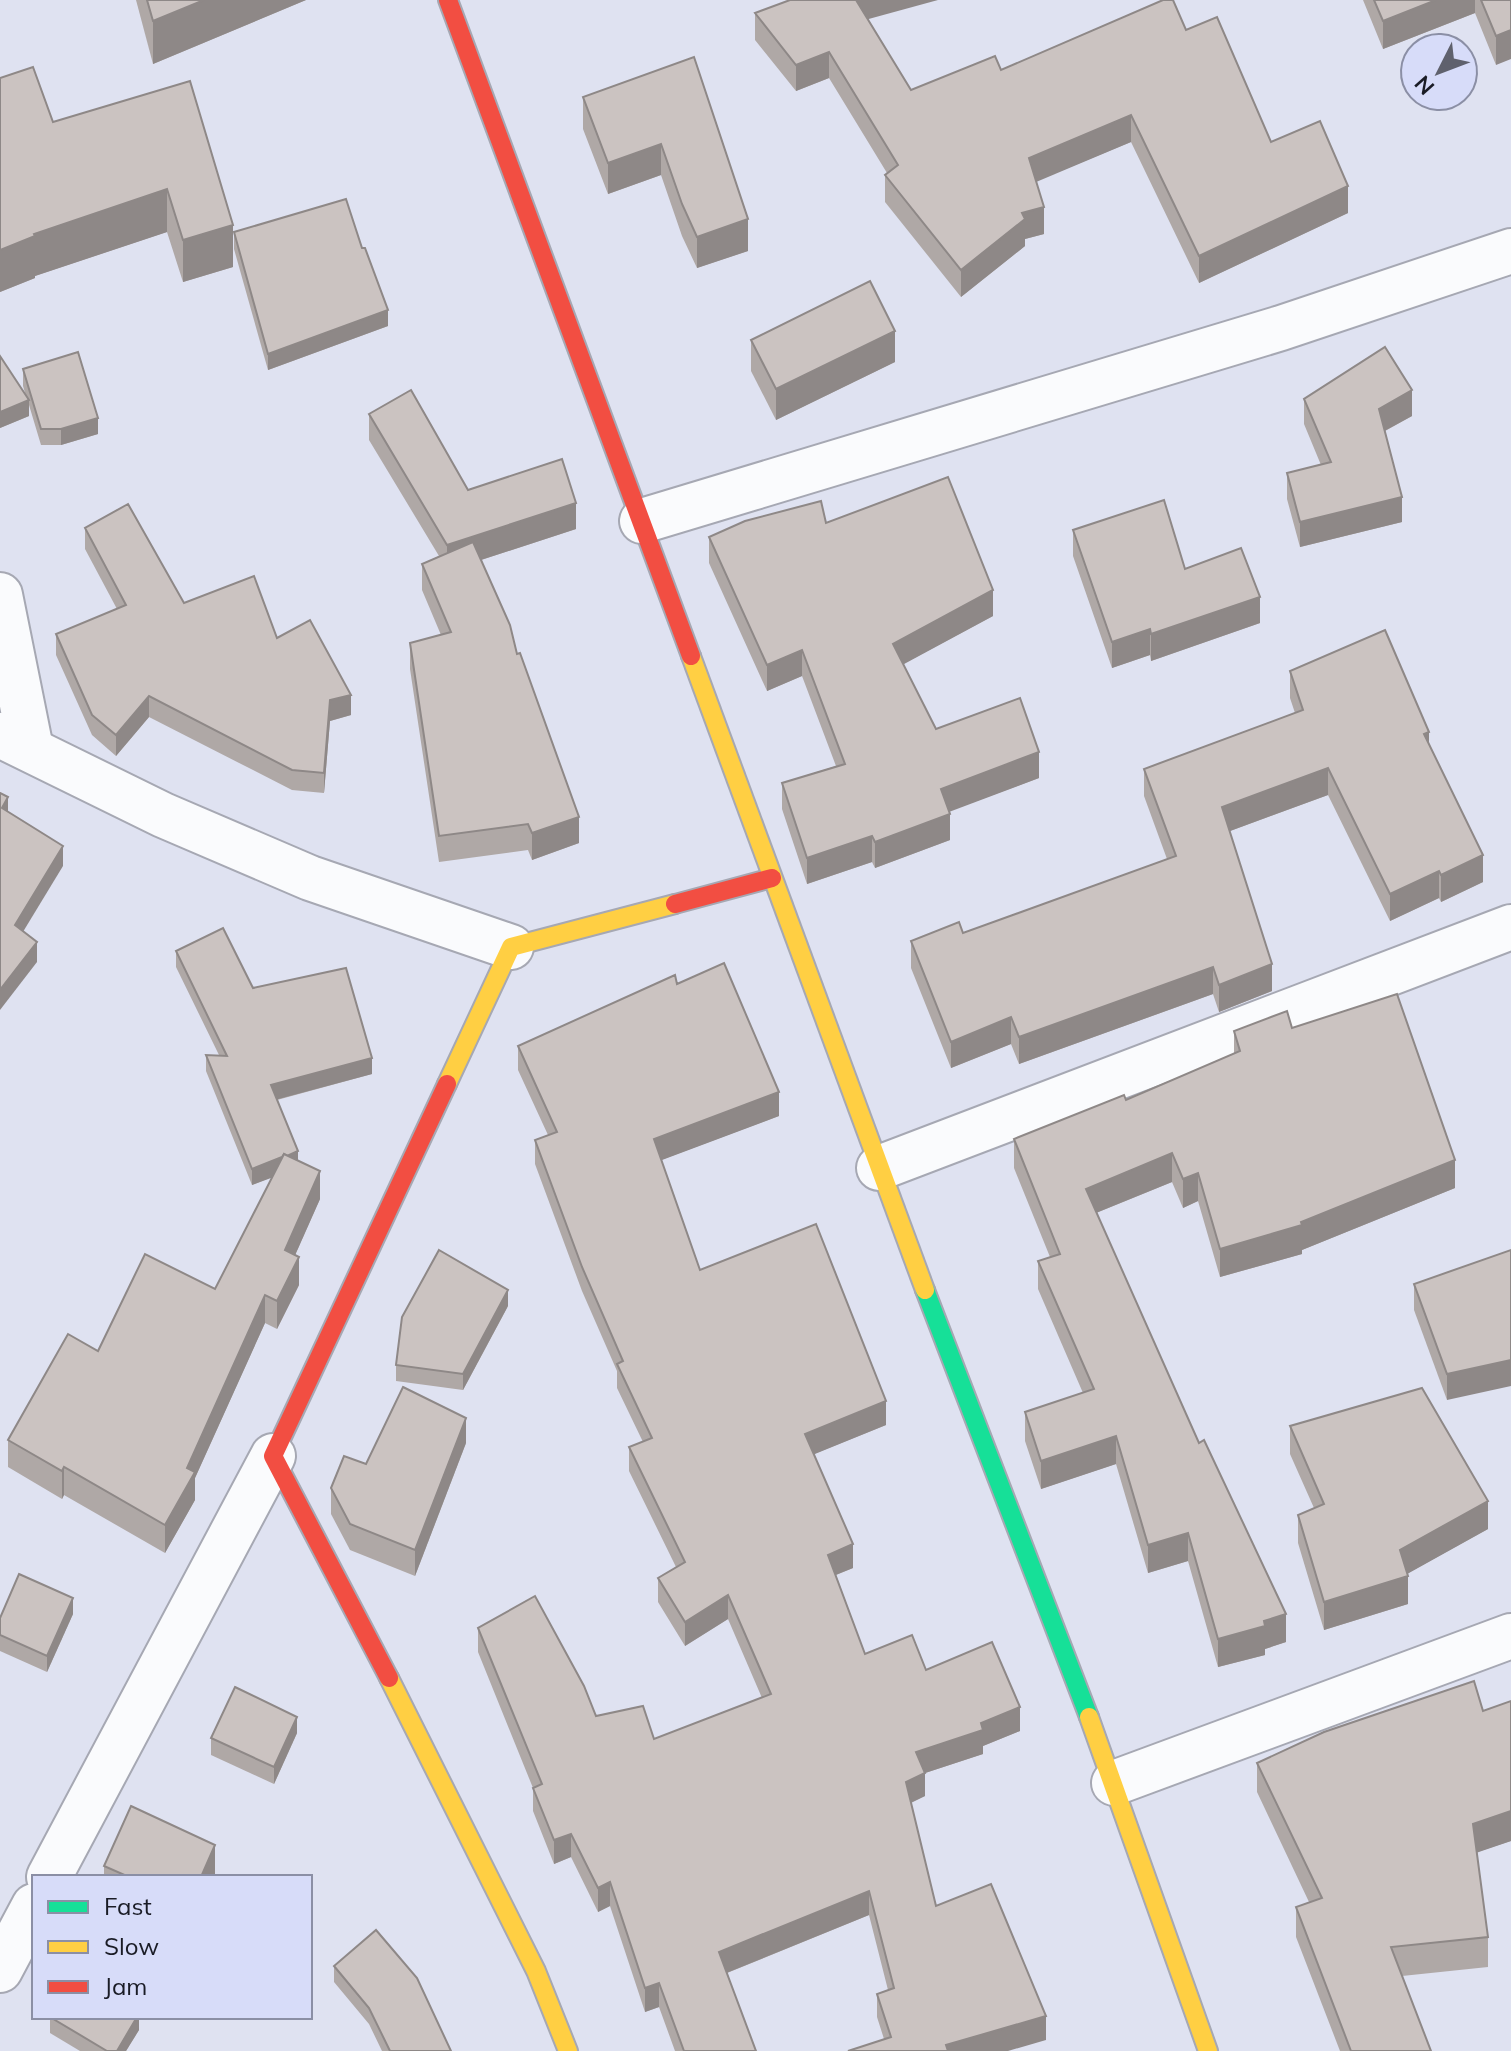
<svg xmlns="http://www.w3.org/2000/svg" width="1511" height="2051" font-family="Mulish,sans-serif">
  <style>
    .lines { fill: none; stroke-linecap: round; stroke-linejoin: round }
    .street-casing { stroke: #a6a8b3; stroke-width: 48 }
    .fast-casing { stroke: #a6a8b3; stroke-width: 22 }
    .slow-casing { stroke: #a6a8b3; stroke-width: 22 }
    .jam-casing { stroke: #a6a8b3; stroke-width: 22 }
    .street { stroke: #fafbfd; stroke-width: 44 }
    .fast { stroke: #16e098; stroke-width: 18 }
    .slow { stroke: #ffcf43; stroke-width: 18 }
    .jam { stroke: #f24e42; stroke-width: 18 }
    .wall { fill: #afa8a6 }
    .shaded-wall { fill: #8e8887 }
    .building { fill: #cbc3c1; stroke: #8e8887; stroke-width: 2 }
  </style>
  <rect width="100%" height="100%" fill="#dfe2f1"/>
  <g class="lines">
    <defs>
      <g id="street">
        <polyline points="642,521 1281,328 1511,251"/>
        <polyline points="0,595 31,749"/>
        <polyline points="0,735 163,815 310,878 511,947"/>
        <polyline points="879,1168 1511,927"/>
        <polyline points="1114,1783 1511,1636"/>
        <polyline points="49,1877 273,1456"/>
        <polyline points="0,1970 34,1906"/>
      </g>
      <polyline id="fast" points="925,1290 1089,1717"/>
      <g id="slow">
        <polyline points="691,656 925,1290"/>
        <polyline points="447,1084 511,947 675,904"/>
        <polyline points="389,1678 536,1971 568,2051"/>
        <polyline points="1089,1717 1208,2051"/>
      </g>
      <g id="jam">
        <polyline points="448,0 691,656"/>
        <polyline points="675,904 772,878"/>
        <polyline points="389,1678 273,1456 447,1084"/>
      </g>
    </defs>
    <!-- street casing -->
    <use href="#street" class="street-casing"/>
    <!-- fast casing -->
    <use href="#fast" class="fast-casing"/>
    <!-- slow casing -->
    <use href="#slow" class="slow-casing"/>
    <!-- jam casing -->
    <use href="#jam" class="jam-casing"/>
    <!-- street -->
    <use href="#street" class="street"/>
    <!-- fast -->
    <use href="#fast" class="fast"/>
    <!-- slow -->
    <use href="#slow" class="slow"/>
    <!-- jam -->
    <use href="#jam" class="jam"/>
  </g>
  <!-- wall -->
  <g class="wall">
    <polygon points="136,0 306,0 153,64"/>
    <polygon points="1363,0 1511,0 1496,65 1475,13 1383,49"/>
    <polygon points="755,13 868,19 911,90 1186,30 1271,142 1348,213 1199,283 1131,142 1036,181 1044,234 1025,239 1025,246 961,297 885,202 885,175 887,173 829,78 796,91 755,40"/>
    <polygon points="694,57 748,251 697,268 682,236 661,175 608,194 583,129 583,97"/>
    <polygon points="0,78 53,122 190,81 233,267 183,282 167,232 35,276 35,278 0,292"/>
    <polygon points="234,232 388,326 268,370 234,249"/>
    <polygon points="751,340 895,362 776,420 751,371"/>
    <polygon points="0,356 26,396 23,386 23,369 98,434 61,445 41,445 29,405 29,416 0,428"/>
    <polygon points="1304,399 1412,416 1385,431 1402,522 1300,547 1287,499 1287,473 1321,465 1304,424"/>
    <polygon points="369,414 468,490 576,529 481,560 517,654 579,843 532,860 528,850 439,862 410,669 410,643 441,635 422,590 422,564 439,556 369,440"/>
    <polygon points="826,523 993,616 903,664 936,729 1039,778 949,811 950,840 875,868 872,862 807,884 782,809 782,783 836,766 802,676 767,691 709,563 709,537"/>
    <polygon points="85,528 184,603 277,638 351,715 330,721 324,793 292,790 149,717 116,756 92,735 56,655 56,634 117,609 85,549"/>
    <polygon points="1073,530 1185,569 1260,623 1151,661 1150,655 1112,668 1073,556"/>
    <polygon points="1290,671 1429,744 1483,882 1441,902 1439,898 1390,921 1328,795 1230,831 1272,991 1219,1012 1213,994 1019,1064 1011,1044 951,1068 911,968 911,941 963,933 1167,859 1144,796 1144,769 1295,713 1290,698"/>
    <polygon points="176,951 253,988 372,1074 277,1100 298,1161 320,1199 295,1255 299,1285 277,1329 265,1323 195,1478 195,1500 165,1553 64,1495 62,1499 8,1467 8,1440 98,1351 215,1289 272,1177 252,1185 206,1071 206,1055 219,1055 176,967"/>
    <polygon points="677,984 779,1116 661,1160 700,1270 886,1425 814,1454 853,1568 836,1575 865,1654 926,1670 1020,1731 983,1746 983,1754 925,1773 925,1796 911,1803 936,1906 1046,2040 884,2039 877,2017 877,1994 888,1990 869,1915 727,1973 756,2051 675,2051 659,2007 645,2012 610,1906 598,1912 571,1857 554,1864 533,1811 533,1788 478,1652 478,1628 596,1716 654,1739 762,1698 728,1619 685,1646 658,1602 658,1578 676,1567 629,1471 629,1447 643,1442 617,1388 617,1371 582,1291 535,1164 535,1140 548,1135 518,1070 518,1046"/>
    <polygon points="1292,1028 1455,1188 1302,1250 1302,1254 1220,1277 1198,1201 1183,1208 1172,1182 1096,1213 1286,1642 1265,1649 1265,1655 1218,1667 1188,1561 1148,1573 1116,1464 1041,1489 1025,1441 1025,1412 1083,1393 1038,1289 1038,1261 1050,1257 1014,1168 1014,1139 1126,1100 1234,1054 1234,1031"/>
    <polygon points="1511,1250 1447,1400 1414,1310 1414,1284"/>
    <polygon points="508,1306 463,1390 396,1381 396,1365"/>
    <polygon points="1290,1426 1488,1529 1408,1573 1408,1604 1324,1630 1298,1543 1298,1515 1314,1508 1290,1454"/>
    <polygon points="466,1443 415,1576 350,1550 331,1514 331,1488"/>
    <polygon points="73,1614 47,1672 0,1651 0,1618"/>
    <polygon points="297,1733 274,1784 211,1755 211,1738"/>
    <polygon points="1257,1763 1511,1841 1477,1852 1488,1937 1488,1967 1402,1976 1431,2051 1340,2051 1296,1937 1296,1907 1309,1902 1257,1792"/>
    <polygon points="104,1866 215,1876 104,1877"/>
    <polygon points="334,1966 451,2051 382,2051 369,2024 334,1982"/>
    <polygon points="50,2017 139,2017 139,2030 126,2051 80,2051 50,2033"/>
  </g>
  <!-- shaded-wall -->
  <g class="shaded-wall">
    <polygon points="204,0 306,0 153,64 153,21"/>
    <polygon points="854,0 938,0 854,23"/>
    <polygon points="1436,0 1475,0 1475,13 1383,49 1383,21"/>
    <polygon points="1511,30 1511,59 1496,65 1496,36"/>
    <polygon points="829,52 829,78 796,91 796,65"/>
    <polygon points="1131,115 1131,142 1029,185 1029,158"/>
    <polygon points="661,144 661,175 608,194 608,163"/>
    <polygon points="1348,186 1348,213 1199,283 1199,256"/>
    <polygon points="167,189 167,232 35,276 35,278 0,292 0,250 34,234"/>
    <polygon points="1044,207 1044,234 1025,239 1025,246 961,297 961,270 1022,213"/>
    <polygon points="748,219 748,251 697,268 697,237"/>
    <polygon points="233,225 233,267 183,282 183,240"/>
    <polygon points="388,310 388,326 268,370 268,354"/>
    <polygon points="895,331 895,362 776,420 776,389"/>
    <polygon points="1412,390 1412,416 1379,434 1379,409"/>
    <polygon points="29,400 29,416 0,428 0,412"/>
    <polygon points="98,418 98,434 61,445 61,429"/>
    <polygon points="1402,497 1402,522 1300,547 1300,522"/>
    <polygon points="576,503 576,529 447,571 447,545"/>
    <polygon points="993,590 993,616 893,670 893,644"/>
    <polygon points="1260,597 1260,623 1151,661 1151,634"/>
    <polygon points="1150,629 1150,655 1112,668 1112,642"/>
    <polygon points="802,650 802,676 767,691 767,665"/>
    <polygon points="351,695 351,715 330,721 324,793 324,773 330,700"/>
    <polygon points="149,696 149,717 116,756 116,735"/>
    <polygon points="1429,732 1429,759 1424,734"/>
    <polygon points="1039,752 1039,778 941,815 941,789"/>
    <polygon points="1328,768 1328,795 1222,834 1222,807"/>
    <polygon points="8,797 8,817 2,808"/>
    <polygon points="950,814 950,840 875,868 875,842"/>
    <polygon points="579,817 579,843 532,860 532,833"/>
    <polygon points="872,836 872,862 807,884 807,858"/>
    <polygon points="63,846 63,866 15,945 15,925"/>
    <polygon points="1483,855 1483,882 1441,902 1441,875"/>
    <polygon points="1439,871 1439,898 1390,921 1390,894"/>
    <polygon points="37,942 37,962 0,1010 0,990"/>
    <polygon points="1272,964 1272,991 1219,1012 1219,985"/>
    <polygon points="1213,967 1213,994 1019,1064 1019,1037"/>
    <polygon points="1011,1017 1011,1044 951,1068 951,1042"/>
    <polygon points="372,1058 372,1074 271,1101 271,1085"/>
    <polygon points="779,1092 779,1116 654,1163 654,1139"/>
    <polygon points="298,1151 298,1168 252,1185 252,1169"/>
    <polygon points="1172,1153 1172,1182 1086,1217 1086,1189"/>
    <polygon points="1455,1160 1455,1188 1302,1250 1302,1254 1220,1277 1220,1249 1301,1222"/>
    <polygon points="320,1171 320,1199 285,1278 285,1250"/>
    <polygon points="1198,1173 1198,1201 1183,1208 1183,1179"/>
    <polygon points="299,1257 299,1285 277,1329 277,1301"/>
    <polygon points="508,1290 508,1306 463,1390 463,1374"/>
    <polygon points="265,1295 265,1323 195,1478 195,1500 165,1553 165,1525 187,1468"/>
    <polygon points="1511,1360 1511,1386 1447,1400 1447,1374"/>
    <polygon points="886,1401 886,1425 805,1458 805,1434"/>
    <polygon points="466,1418 466,1443 415,1576 415,1550"/>
    <polygon points="1116,1436 1116,1464 1041,1489 1041,1461"/>
    <polygon points="64,1467 64,1495 62,1499 62,1471"/>
    <polygon points="1488,1501 1488,1529 1400,1578 1400,1550"/>
    <polygon points="1188,1533 1188,1561 1148,1573 1148,1545"/>
    <polygon points="853,1544 853,1568 828,1578 828,1555"/>
    <polygon points="1408,1576 1408,1604 1324,1630 1324,1602"/>
    <polygon points="728,1595 728,1619 685,1646 685,1622"/>
    <polygon points="73,1598 73,1614 47,1672 47,1656"/>
    <polygon points="1286,1614 1286,1642 1265,1649 1265,1655 1218,1667 1218,1639 1264,1621"/>
    <polygon points="1020,1707 1020,1731 983,1746 983,1754 916,1776 916,1752 981,1723"/>
    <polygon points="297,1717 297,1733 274,1784 274,1767"/>
    <polygon points="925,1773 925,1796 906,1805 906,1782"/>
    <polygon points="1511,1811 1511,1841 1473,1854 1473,1824"/>
    <polygon points="571,1834 571,1857 554,1864 554,1840"/>
    <polygon points="215,1845 215,1876 201,1877"/>
    <polygon points="610,1882 610,1906 598,1912 598,1888"/>
    <polygon points="869,1891 869,1915 719,1976 719,1952"/>
    <polygon points="659,1983 659,2007 645,2012 645,1988"/>
    <polygon points="1046,2016 1046,2040 1008,2051 946,2051 946,2045"/>
    <polygon points="137,2017 139,2017 139,2030 126,2051 117,2051"/>
  </g>
  <!-- building -->
  <g class="building">
    <polygon points="147,0 204,0 153,21"/>
    <polygon points="790,0 856,0 911,90 995,56 1001,70 1163,0 1173,0 1186,30 1217,17 1271,142 1320,121 1348,186 1199,256 1131,115 1029,158 1044,207 1022,213 1025,219 961,270 885,175 898,165 829,52 796,65 755,13"/>
    <polygon points="1374,0 1436,0 1383,21"/>
    <polygon points="1481,0 1511,0 1511,30 1496,36"/>
    <polygon points="694,57 748,219 697,237 682,204 661,144 608,163 583,97"/>
    <polygon points="33,67 53,122 190,81 233,225 183,240 167,189 34,234 35,236 0,250 0,78"/>
    <polygon points="346,199 362,248 365,248 388,310 268,354 234,232"/>
    <polygon points="870,281 895,331 776,389 751,340"/>
    <polygon points="1385,347 1412,390 1379,409 1402,497 1300,522 1287,473 1331,462 1304,399"/>
    <polygon points="78,352 98,418 61,429 41,429 23,369"/>
    <polygon points="0,356 29,400 0,412"/>
    <polygon points="411,390 468,490 562,459 576,503 447,545 369,414"/>
    <polygon points="948,477 993,590 893,644 936,729 1020,698 1039,752 941,789 950,814 875,842 872,836 807,858 782,783 845,764 802,650 767,665 709,537 745,521 821,501 826,523"/>
    <polygon points="1164,500 1185,569 1241,548 1260,597 1151,634 1150,629 1112,642 1073,530"/>
    <polygon points="128,504 184,603 254,576 277,638 310,620 351,695 330,700 324,773 292,770 149,696 116,735 92,715 56,634 126,605 85,528"/>
    <polygon points="473,542 510,625 517,654 520,653 579,817 532,833 528,824 439,836 410,643 451,632 422,564"/>
    <polygon points="1385,630 1429,732 1424,734 1483,855 1441,875 1439,871 1390,894 1328,768 1222,807 1272,964 1219,985 1213,967 1019,1037 1011,1017 951,1042 911,941 959,922 963,933 1176,856 1144,769 1303,710 1290,671"/>
    <polygon points="0,793 8,797 2,808 63,846 15,925 37,942 0,990"/>
    <polygon points="223,928 253,988 346,968 372,1058 271,1085 298,1151 287,1156 284,1154 282,1157 252,1169 206,1055 227,1056 176,951"/>
    <polygon points="724,963 779,1092 654,1139 700,1270 816,1224 886,1401 805,1434 853,1544 828,1555 865,1654 912,1635 926,1670 992,1642 1020,1707 981,1723 983,1730 916,1752 925,1773 906,1782 936,1906 991,1884 1046,2016 946,2045 948,2051 848,2051 891,2037 877,1994 894,1988 869,1891 719,1952 756,2051 684,2051 659,1983 645,1988 610,1882 598,1888 571,1834 554,1840 533,1788 542,1784 478,1628 535,1596 584,1686 596,1716 643,1706 654,1739 771,1694 728,1595 685,1622 658,1578 685,1562 629,1447 652,1438 617,1364 623,1361 582,1267 535,1140 557,1132 518,1046 675,975 677,984"/>
    <polygon points="1397,994 1455,1160 1301,1222 1302,1225 1220,1249 1198,1173 1183,1179 1172,1153 1086,1189 1199,1443 1204,1440 1286,1614 1264,1621 1265,1626 1218,1639 1188,1533 1148,1545 1116,1436 1041,1461 1025,1412 1094,1389 1038,1261 1060,1254 1014,1139 1124,1095 1126,1100 1240,1051 1234,1031 1287,1011 1292,1028"/>
    <polygon points="284,1154 320,1171 285,1250 299,1257 277,1301 265,1295 187,1468 195,1472 165,1525 64,1467 62,1471 8,1440 68,1334 98,1351 145,1254 215,1289"/>
    <polygon points="439,1250 508,1290 463,1374 396,1365 402,1317"/>
    <polygon points="1511,1250 1511,1360 1447,1374 1414,1284"/>
    <polygon points="403,1387 466,1418 415,1550 350,1524 331,1488 344,1456 366,1464"/>
    <polygon points="1422,1388 1488,1501 1400,1550 1408,1576 1324,1602 1298,1515 1324,1504 1290,1426"/>
    <polygon points="19,1574 73,1598 47,1656 0,1635 0,1618"/>
    <polygon points="1474,1681 1483,1711 1511,1701 1511,1811 1473,1824 1488,1937 1391,1947 1431,2051 1351,2051 1296,1907 1322,1898 1257,1763 1324,1732"/>
    <polygon points="235,1687 297,1717 274,1767 211,1738"/>
    <polygon points="131,1806 215,1845 201,1877 129,1877 104,1866"/>
    <polygon points="376,1930 417,1978 451,2051 390,2051 369,2008 334,1966"/>
    <polygon points="50,2017 137,2017 117,2051 107,2051"/>
  </g>
  <!-- legend -->
  <rect x="32" y="1875" width="280" height="144" fill="#d7dcf9" stroke="#8b8fa5" stroke-width="2"/>
  <rect x="48" y="1901" width="40" height="12" fill="#16e098" stroke="#8b8fa5" stroke-width="2"/>
  <text x="104" y="1915" font-size="24" fill="#1a1c26">Fast</text>
  <rect x="48" y="1941" width="40" height="12" fill="#ffcf43" stroke="#8b8fa5" stroke-width="2"/>
  <text x="104" y="1955" font-size="24" fill="#1a1c26">Slow</text>
  <rect x="48" y="1981" width="40" height="12" fill="#f24e42" stroke="#8b8fa5" stroke-width="2"/>
  <text x="104" y="1995" font-size="24" fill="#1a1c26">Jam</text>
  <!-- north arrow -->
  <g transform="translate(1439 72) rotate(228)"><circle r="38" fill="#d7dcf9" stroke="#8b8fa5" stroke-width="2"/>
  <path d="M0-6L14 30L0 20L-14 30Z" fill="#5f616d"/>
  <text y="-12" font-size="22" font-weight="bold" text-anchor="middle" fill="#1a1c26">N</text>
  </g>
</svg>
